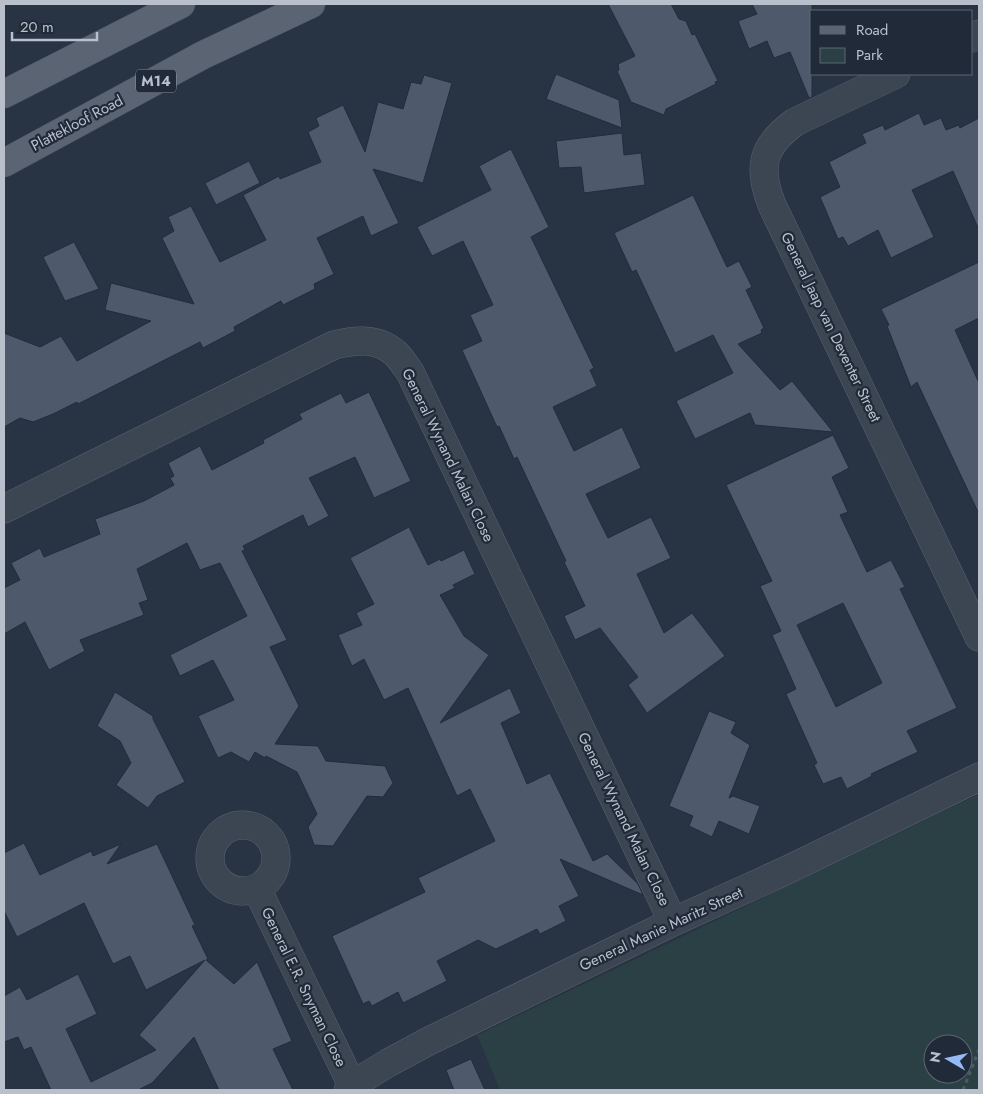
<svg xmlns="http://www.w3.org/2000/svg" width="983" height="1094" font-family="Jost,sans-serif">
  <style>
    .green { fill: #2a4044; fill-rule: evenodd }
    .building { fill: #4e5a6c; stroke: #232c3a; fill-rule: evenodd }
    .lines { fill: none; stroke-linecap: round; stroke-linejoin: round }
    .minor-casing { stroke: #5a6370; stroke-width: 29 }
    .major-casing { stroke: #464e5c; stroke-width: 29 }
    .path { stroke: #485d60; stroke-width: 3; stroke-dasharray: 4 4; stroke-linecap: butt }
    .minor { stroke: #3c4552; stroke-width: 28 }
    .major { stroke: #5a6472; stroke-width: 28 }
    .labels { text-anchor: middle; stroke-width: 4.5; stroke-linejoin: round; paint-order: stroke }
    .shield { fill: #202a38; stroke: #8b93a0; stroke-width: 1 }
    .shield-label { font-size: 14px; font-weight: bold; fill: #b9c0cc }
    .street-label { font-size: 15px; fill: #b9c0cc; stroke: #202a38 }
  </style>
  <rect width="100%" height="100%" fill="#283343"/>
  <!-- green -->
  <path class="green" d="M 979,794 L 979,1090 L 500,1090 L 477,1035 ZM 933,1044 L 963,1044 L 963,1074 L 933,1074 Z"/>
  <!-- building -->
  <g class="building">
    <polygon points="608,4 671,4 679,19 686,21 692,35 695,34 718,81 715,82 716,84 666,109 664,115 631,102 617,71 619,70 618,64 635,56"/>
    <polygon points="752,4 812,4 812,97 809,98 790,52 774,58 767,41 749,49 738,21 757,14"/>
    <polygon points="556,74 619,100 622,128 546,99"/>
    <polygon points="424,75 452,83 423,183 373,169 399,223 371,236 363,216 317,238 334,274 314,284 315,289 283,305 281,301 234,327 235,331 203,348 200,342 78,404 77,402 53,414 33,422 20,418 4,427 4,333 40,347 61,336 77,361 151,321 105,310 111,283 194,304 162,238 174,231 168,217 191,206 220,262 266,240 243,195 279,176 280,179 321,162 308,132 319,126 316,118 343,105 365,152 378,102 403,109 411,82 421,84"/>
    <polygon points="919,113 924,125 941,118 946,130 959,125 960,128 979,118 979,230 953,171 912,190 934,237 891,258 878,230 848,246 843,237 838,239 820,197 840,187 829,162 866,143 862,134 883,125 885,130"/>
    <polygon points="622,133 624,155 641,153 645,185 584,193 581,167 559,168 556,141"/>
    <polygon points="511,149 549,227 531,237 594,368 590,370 597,386 553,407 574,451 622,427 641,468 586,494 608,538 651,517 671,558 637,574 664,633 692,613 725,656 647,713 628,685 638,677 600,628 575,640 564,616 585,606 564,562 566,561 517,457 514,459 499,426 497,427 462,350 482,341 470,315 493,305 463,241 432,256 417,227 491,190 479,166"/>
    <polygon points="249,161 260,183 216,205 205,183"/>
    <polygon points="693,195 727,267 739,261 752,287 746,290 764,328 761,330 762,333 738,344 780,390 792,381 833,432 755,425 750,413 695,439 676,401 733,373 713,335 675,353 636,270 632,272 614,233"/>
    <polygon points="74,242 99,289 65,301 43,257"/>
    <polygon points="979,262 979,318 955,330 979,383 979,514 917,382 911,387 887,326 889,325 881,309"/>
    <polygon points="369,392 411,481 374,498 355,457 309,478 329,516 308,527 303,515 243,546 245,550 242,551 287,640 270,647 299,706 275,744 318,746 326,761 385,766 393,783 383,797 367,796 333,846 314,845 308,827 317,814 297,772 266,756 265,758 255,752 249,762 231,752 218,758 198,716 234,700 213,660 180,676 170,655 247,616 220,563 200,570 187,543 137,569 148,600 139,603 144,615 80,640 85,651 49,670 25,622 4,634 4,588 20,580 11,563 40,548 44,557 100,534 95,519 144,501 174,485 170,478 174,476 168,463 200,446 212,470 264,443 263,440 302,419 299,414 341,393 346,403"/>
    <path d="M 833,435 L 849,468 L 832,477 L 848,512 L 840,515 L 867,572 L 891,560 L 905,587 L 900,589 L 957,708 L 907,731 L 918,752 L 871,774 L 872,776 L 847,789 L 841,777 L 823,784 L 814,765 L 817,763 L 786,694 L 796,689 L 772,635 L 781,631 L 760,586 L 772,581 L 726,485 ZM 843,603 L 882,683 L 836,707 L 797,625 Z"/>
    <polygon points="409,527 428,565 440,559 441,561 464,550 475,574 453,585 455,588 440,595 464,636 489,655 440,723 510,688 521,713 501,723 527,784 550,773 593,861 607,854 638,884 643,895 560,859 579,896 559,906 566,921 540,934 537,929 496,949 478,940 437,961 447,981 403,1003 398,992 372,1006 369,1001 363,1004 332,936 425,892 418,878 495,841 470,789 457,796 408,688 384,700 364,659 352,666 338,635 362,625 356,613 374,604 350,558"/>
    <polygon points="115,692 153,716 153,719 185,782 157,796 148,808 116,785 131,763 120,741 97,726"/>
    <polygon points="709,711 736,722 731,733 750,745 729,798 733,796 760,806 749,834 719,821 712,837 689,826 693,816 669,806"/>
    <polygon points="24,843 40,875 91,851 93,856 121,844 107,864 157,844 195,925 192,926 208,959 206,960 234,984 257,962 292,1041 273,1049 293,1090 219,1090 194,1037 152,1083 138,1090 51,1090 31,1047 24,1050 18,1037 4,1042 4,996 20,987 27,1000 78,974 97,1014 66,1029 91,1082 156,1050 139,1035 205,960 146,990 130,956 113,964 84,903 17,937 4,911 4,853"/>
    <polygon points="471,1059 485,1090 454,1090 446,1070"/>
  </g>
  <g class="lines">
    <defs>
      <g id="minor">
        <polyline points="972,38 979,34"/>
        <path d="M 896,74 L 795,122 C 762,146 757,167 772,205 L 979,637"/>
        <path d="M 4,509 L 334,345 C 355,340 377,337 395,353 C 401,358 405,366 410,372 L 673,922"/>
        <circle cx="243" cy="858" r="33"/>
        <polyline points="257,889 352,1085"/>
        <polyline points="348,1090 352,1085 388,1063 429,1041 673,922 783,872 979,777"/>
      </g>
      <g id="major">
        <polyline points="4,94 181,4"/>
        <polyline points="4,163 203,55 311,4"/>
      </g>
    </defs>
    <!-- minor casing -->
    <use href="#minor" class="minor-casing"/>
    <!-- major casing -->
    <use href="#major" class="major-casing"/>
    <!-- path -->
    <polyline class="path" points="963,1090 979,1050"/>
    <!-- minor -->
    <use href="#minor" class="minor"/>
    <!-- major -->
    <use href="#major" class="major"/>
  </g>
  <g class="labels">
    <!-- shield labels -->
    <rect class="shield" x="136" y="69.5" width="40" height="23" rx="4"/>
    <g class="shield-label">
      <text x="156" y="86">M14</text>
    </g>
    <!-- street labels -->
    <g class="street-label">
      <text transform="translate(77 123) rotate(-28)" y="5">Plattekloof Road</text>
      <text transform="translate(831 327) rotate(64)" y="5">General Jaap van Deventer Street</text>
      <text transform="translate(448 455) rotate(64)" y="5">General Wynand Malan Close</text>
      <text transform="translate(624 819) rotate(64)" y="5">General Wynand Malan Close</text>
      <text transform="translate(661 929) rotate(-25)" y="5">General Manie Maritz Street</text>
      <text transform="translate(304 987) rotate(64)" y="5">General E.R. Snyman Close</text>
    </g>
  </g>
  <!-- border -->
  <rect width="983" height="1094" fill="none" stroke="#b9c0cc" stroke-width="10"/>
  <!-- legend -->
  <rect x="810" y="10" width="162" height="65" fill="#202a38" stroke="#5d6673"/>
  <rect x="820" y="26" width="25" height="8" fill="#5a6472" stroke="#5d6673"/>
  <text x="856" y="35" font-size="15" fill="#b9c0cc">Road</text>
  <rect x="820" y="48" width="25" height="15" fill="#2a4044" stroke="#5d6673"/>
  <text x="856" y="60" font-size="15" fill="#b9c0cc">Park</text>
  <!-- north arrow -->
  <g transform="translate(948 1059) rotate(279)"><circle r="24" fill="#202a38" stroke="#5d6673"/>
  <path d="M0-4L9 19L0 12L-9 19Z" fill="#94b9f6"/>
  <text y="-8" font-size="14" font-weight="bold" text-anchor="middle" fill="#b9c0cc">N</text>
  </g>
  <!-- scale -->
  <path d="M12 32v8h85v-8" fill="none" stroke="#b9c0cc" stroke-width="2.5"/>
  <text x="20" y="32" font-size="15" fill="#b9c0cc" stroke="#202a38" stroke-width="4" paint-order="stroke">20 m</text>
</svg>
